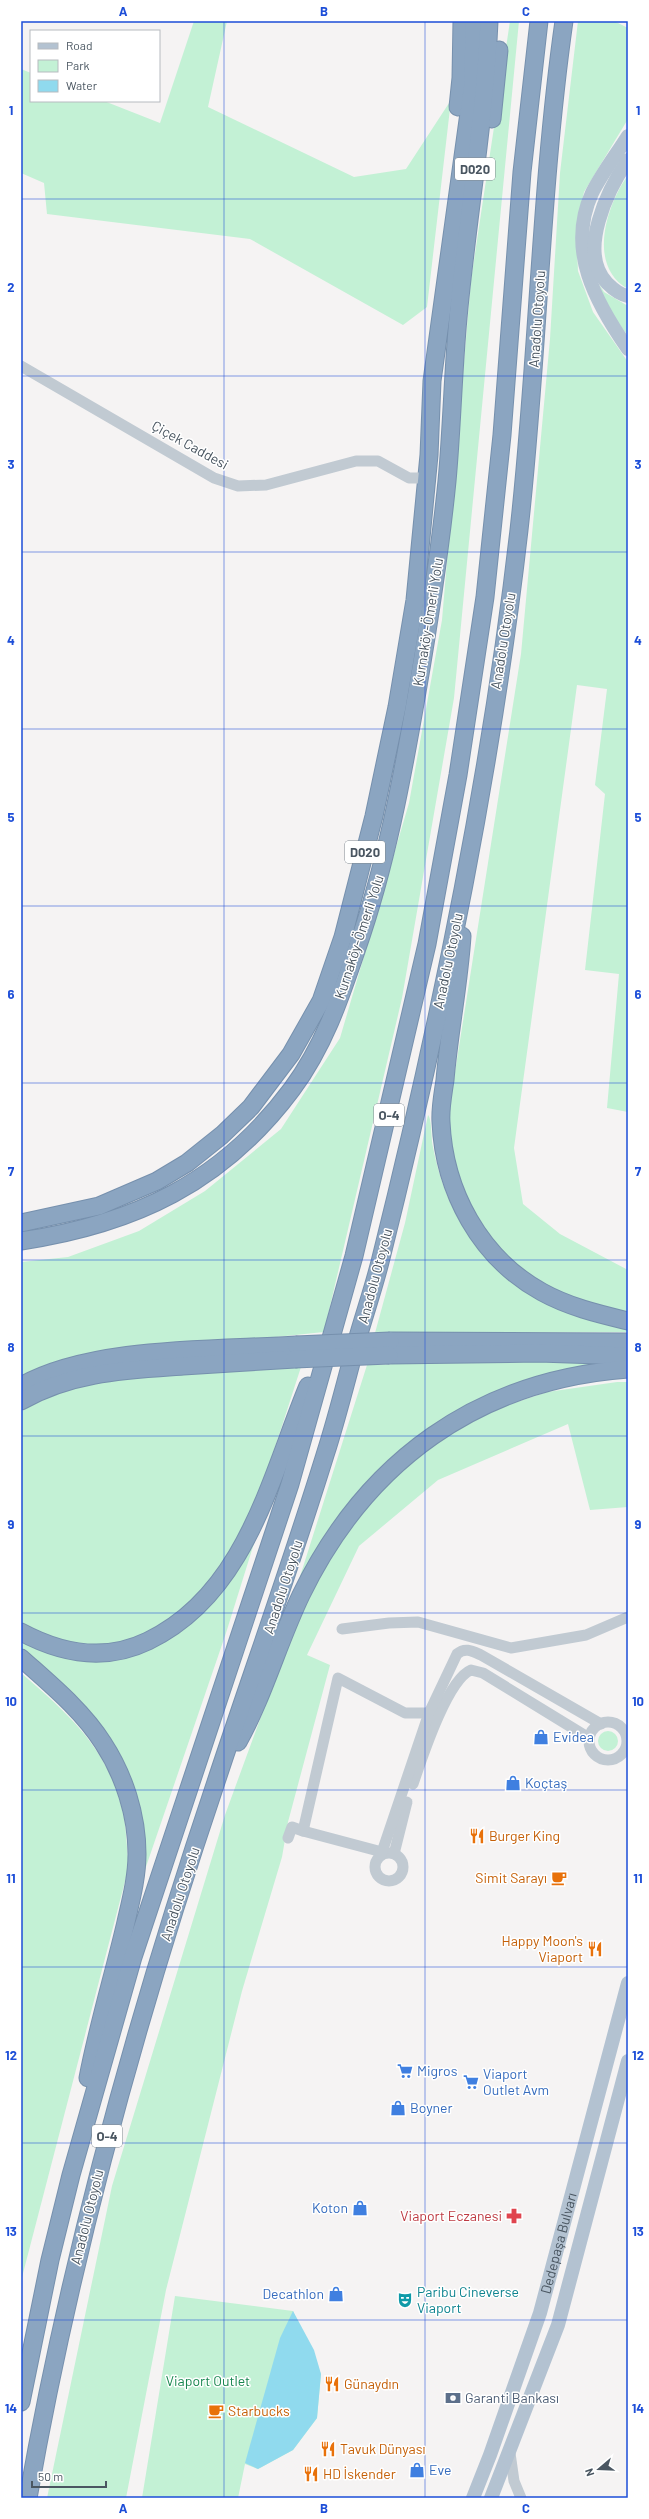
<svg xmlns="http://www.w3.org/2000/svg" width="649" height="2519" font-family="Barlow,sans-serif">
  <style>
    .green { fill: #c3f1d5 }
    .water { fill: #90daee }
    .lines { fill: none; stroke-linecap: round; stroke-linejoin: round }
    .highway-casing { stroke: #7690ad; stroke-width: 19 }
    .minor { stroke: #c1cad2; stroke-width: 11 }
    .major { stroke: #b3c2d1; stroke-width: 14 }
    .highway { stroke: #8ba5c1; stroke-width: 17 }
    .highway-bridge-casing { stroke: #7690ad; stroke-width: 19; stroke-linecap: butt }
    .highway-bridge { stroke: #8ba5c1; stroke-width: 17 }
    .grid { fill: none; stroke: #1d4ed8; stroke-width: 1; stroke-opacity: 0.55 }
    .labels { text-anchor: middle; stroke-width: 3; stroke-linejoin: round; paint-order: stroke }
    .shield { fill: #fff; stroke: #808990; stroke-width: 1 }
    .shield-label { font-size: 13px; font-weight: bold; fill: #4a5661 }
    .street-label { font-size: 14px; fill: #4a5661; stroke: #fff }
    .shop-label { font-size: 14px; fill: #366cbe; stroke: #fff; text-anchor: start }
    .food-label { font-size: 14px; fill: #c56008; stroke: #fff; text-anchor: start }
    .health-label { font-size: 14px; fill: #be3a42; stroke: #fff; text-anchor: end }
    .culture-label { font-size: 14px; fill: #0d838f; stroke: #fff; text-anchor: start }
    .park-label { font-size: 14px; fill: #17864f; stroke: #fff }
    .service-label { font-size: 14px; fill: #4e5e75; stroke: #fff; text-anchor: start }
    .neatline { fill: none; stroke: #1d4ed8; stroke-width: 1.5 }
    .grid-label { font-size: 13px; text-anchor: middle; font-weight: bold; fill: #1d4ed8 }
  </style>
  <rect width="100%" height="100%" fill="#f5f3f3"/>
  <!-- green -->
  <g class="green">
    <polygon points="194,21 227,21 208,107 354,177 406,169 451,100 427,307 403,325 250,239 47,214 44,183 21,173 21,69 31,73 31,101 104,101 160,123"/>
    <polygon points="510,21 519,21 454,698 402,998 324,1332 99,1355 21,1379 21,1262 68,1257 139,1231 205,1191 281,1129 340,1038 409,803 442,620 471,280"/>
    <polygon points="578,21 614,21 628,28 628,119 584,192 576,231 578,271 593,312 628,362 628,1112 607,1108 619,974 585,970 605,794 595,785 607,689 577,685 514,1148 523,1204 560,1234 628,1270 628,1315 560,1294 505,1258 474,1212 461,1185 452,1150 449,1110 521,654 550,339 560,173"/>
    <path d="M 628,175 L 628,289 C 587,266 606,206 628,175 Z"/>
    <polygon points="599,284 604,292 628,306 628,336 606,306"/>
    <path d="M 428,1115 C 432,1119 431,1139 433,1147 C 440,1184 456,1225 483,1251 L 628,1329 L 628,1332 L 375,1333 L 405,1223 Z"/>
    <polygon points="471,1361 628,1362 433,1429 297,1586 367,1365"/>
    <path d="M 301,1367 C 274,1448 248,1555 179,1611 L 180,1614 C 166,1622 152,1633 138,1639 C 102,1654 51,1645 21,1622 L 21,1412 C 63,1381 123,1380 173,1375 C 216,1371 258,1369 301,1367 Z"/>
    <polygon points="617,1382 628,1382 628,1507 590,1510 568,1424 438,1480 359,1546 307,1655 330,1665 288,1822 282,1857 242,1991 166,2290 126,2498 47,2498 112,2186 225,1815 301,1607 342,1533 389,1479 428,1445 490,1411 547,1392"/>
    <polygon points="256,1537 226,1633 136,1896 129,1785 21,1650 21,1639 42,1650 152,1646"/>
    <path d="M 21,1673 C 65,1711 105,1745 121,1805 C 127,1824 126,1846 129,1866 L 21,2281 Z"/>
    <circle cx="608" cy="1741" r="10"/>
    <polygon points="175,2296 293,2311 321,2374 317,2418 293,2450 258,2469 245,2464 238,2498 142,2498"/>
  </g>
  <!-- water -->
  <polygon class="water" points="293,2311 314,2350 321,2374 317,2418 293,2450 258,2469 245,2463 280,2338"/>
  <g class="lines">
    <defs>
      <g id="highway">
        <polyline points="458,107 461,78 462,21"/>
        <polyline points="492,119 499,50"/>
        <path d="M 462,936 C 459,984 449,1032 445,1080 C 443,1094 440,1109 441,1122 C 444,1191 480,1258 542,1292 C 569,1307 599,1314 628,1321"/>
        <polyline points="21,1223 99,1206 157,1181 187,1163 222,1135 251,1107 291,1054 321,1001 343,937 374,816 397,707 415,600 429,455 432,381 473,84 474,21"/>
        <path d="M 21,1241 C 134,1224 222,1183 292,1089 C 324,1046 340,998 357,948 C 386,865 402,779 417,692 C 429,622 440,552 447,481 C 452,427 453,372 458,318 C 467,219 485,120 489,21"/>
        <polyline points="390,1341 628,1342"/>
        <polyline points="389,1355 539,1353 628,1356"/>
        <path d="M 21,1386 C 92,1346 215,1350 296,1345"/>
        <path d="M 21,1401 C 71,1372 126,1370 183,1366 C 220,1364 258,1361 295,1359"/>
        <path d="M 21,1632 C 62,1654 105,1662 148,1641 C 246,1594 270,1478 308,1386"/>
        <path d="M 21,1658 C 50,1684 82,1710 103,1743 C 124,1775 137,1815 137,1854 C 137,1877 131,1900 126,1922 C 114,1974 98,2025 88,2078"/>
        <path d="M 238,1742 C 264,1695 278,1643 301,1595 C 366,1461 478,1380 628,1369"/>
        <polyline points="21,2402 50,2260 71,2175 133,1957 290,1484 354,1256 427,944 458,775 485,597 502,435 522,172 539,21"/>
        <path d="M 28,2498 C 71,2254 137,2016 216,1782 C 252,1673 291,1565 325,1455 C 337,1418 346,1381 356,1344 C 364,1315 374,1287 381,1258 C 441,1018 491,775 519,530 C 538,361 540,190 564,21"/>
      </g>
    </defs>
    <!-- highway casing -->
    <use href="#highway" class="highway-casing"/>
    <!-- minor -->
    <g class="minor">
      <polyline points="21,366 214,478 238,486 266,485 356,461 378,461 409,478 427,478"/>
      <polyline points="342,1629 389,1623 418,1622 511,1648 586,1635 628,1617"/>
      <circle cx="608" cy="1741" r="19"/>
      <path d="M 413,1784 C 422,1758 447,1680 471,1670 L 483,1673 L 589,1738"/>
      <polyline points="303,1831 382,1852"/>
      <polyline points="288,1838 292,1827 303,1831 338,1678 405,1713 429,1713"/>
      <circle cx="389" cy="1867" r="14"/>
      <polyline points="394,1854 407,1802"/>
      <path d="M 381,1855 L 429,1713 L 457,1654 C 465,1647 472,1651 481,1655 L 601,1724"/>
      <polyline points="510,2453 514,2481 521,2498"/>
    </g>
    <!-- major -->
    <g class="major">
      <path d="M 628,136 C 616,155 602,173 592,193 C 566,250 596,303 628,349"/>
      <path d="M 628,160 C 608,189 577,252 607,283 C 613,289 620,295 628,296"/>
      <path id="s1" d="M 473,2498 L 490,2455 L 540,2313 L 628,1983"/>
      <polyline points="491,2498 558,2325 628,2061"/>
    </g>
    <!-- highway -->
    <use href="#highway" class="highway"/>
    <defs>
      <g id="highway-bridge">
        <polyline points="296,1345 390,1341"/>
        <polyline points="295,1359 389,1355"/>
      </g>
    </defs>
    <!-- highway-bridge casing -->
    <use href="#highway-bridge" class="highway-bridge-casing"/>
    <!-- highway-bridge -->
    <use href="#highway-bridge" class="highway-bridge"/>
  </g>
  <!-- grid -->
  <path class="grid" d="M 224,21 L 224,2498M 425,21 L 425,2498M 21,199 L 628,199M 21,376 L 628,376M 21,552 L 628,552M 21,729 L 628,729M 21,906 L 628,906M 21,1083 L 628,1083M 21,1260 L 628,1260M 21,1436 L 628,1436M 21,1613 L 628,1613M 21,1790 L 628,1790M 21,1967 L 628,1967M 21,2143 L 628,2143M 21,2320 L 628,2320"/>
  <!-- icons -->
  <defs>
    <symbol id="shop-bare" viewBox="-9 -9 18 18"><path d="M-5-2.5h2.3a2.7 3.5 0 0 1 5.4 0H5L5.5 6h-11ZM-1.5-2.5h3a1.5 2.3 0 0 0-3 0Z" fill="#3f7fe0" stroke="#fff" stroke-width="2.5" paint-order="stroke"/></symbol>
    <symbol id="restaurant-bare" viewBox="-9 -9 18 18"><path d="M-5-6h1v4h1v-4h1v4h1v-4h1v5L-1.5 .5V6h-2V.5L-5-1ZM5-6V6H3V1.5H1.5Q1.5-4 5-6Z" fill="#e8710a" stroke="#fff" stroke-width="2.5" paint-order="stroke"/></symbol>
    <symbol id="cafe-bare" viewBox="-9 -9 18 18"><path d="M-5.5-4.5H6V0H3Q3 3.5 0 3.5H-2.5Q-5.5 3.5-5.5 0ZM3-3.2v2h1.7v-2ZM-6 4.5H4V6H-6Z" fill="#e8710a" stroke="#fff" stroke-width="2.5" paint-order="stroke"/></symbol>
    <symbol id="supermarket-bare" viewBox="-9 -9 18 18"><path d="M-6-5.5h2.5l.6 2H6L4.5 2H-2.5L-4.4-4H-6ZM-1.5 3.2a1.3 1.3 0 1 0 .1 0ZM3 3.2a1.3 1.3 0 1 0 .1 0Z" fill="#3f7fe0" stroke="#fff" stroke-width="2.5" paint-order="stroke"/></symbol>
    <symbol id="pharmacy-bare" viewBox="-9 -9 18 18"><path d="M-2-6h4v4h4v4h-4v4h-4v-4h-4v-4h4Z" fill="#e0444e" stroke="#fff" stroke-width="2.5" paint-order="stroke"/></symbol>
    <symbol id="theatre-bare" viewBox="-9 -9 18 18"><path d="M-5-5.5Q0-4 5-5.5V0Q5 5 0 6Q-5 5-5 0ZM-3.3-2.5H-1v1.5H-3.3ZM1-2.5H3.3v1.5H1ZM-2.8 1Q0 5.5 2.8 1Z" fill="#0f9aa8" stroke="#fff" stroke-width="2.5" paint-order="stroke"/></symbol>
    <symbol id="bank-bare" viewBox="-9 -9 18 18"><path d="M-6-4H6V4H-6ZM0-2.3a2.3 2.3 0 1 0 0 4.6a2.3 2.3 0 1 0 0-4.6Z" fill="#5c6f8a" stroke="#fff" stroke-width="2.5" paint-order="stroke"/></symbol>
  </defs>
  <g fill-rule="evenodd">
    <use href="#shop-bare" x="530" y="1726" width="22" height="22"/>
    <use href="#shop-bare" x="502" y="1772" width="22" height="22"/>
    <use href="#restaurant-bare" x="466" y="1825" width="22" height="22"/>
    <use href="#cafe-bare" x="548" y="1867" width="22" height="22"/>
    <use href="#restaurant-bare" x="584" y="1938" width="22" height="22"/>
    <use href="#supermarket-bare" x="394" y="2060" width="22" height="22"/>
    <use href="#supermarket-bare" x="460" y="2071" width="22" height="22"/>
    <use href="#shop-bare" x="387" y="2097" width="22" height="22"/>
    <use href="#shop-bare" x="349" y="2197" width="22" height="22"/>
    <use href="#pharmacy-bare" x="503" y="2205" width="22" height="22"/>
    <use href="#shop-bare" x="325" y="2283" width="22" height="22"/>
    <use href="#theatre-bare" x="394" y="2289" width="22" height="22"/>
    <use href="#restaurant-bare" x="321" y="2373" width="22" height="22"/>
    <use href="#bank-bare" x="442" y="2387" width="22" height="22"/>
    <use href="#cafe-bare" x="205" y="2400" width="22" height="22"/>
    <use href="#restaurant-bare" x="317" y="2438" width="22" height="22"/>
    <use href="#shop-bare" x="406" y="2459" width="22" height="22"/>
    <use href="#restaurant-bare" x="300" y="2463" width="22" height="22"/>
  </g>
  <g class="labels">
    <!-- shield labels -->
    <g class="shield">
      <rect x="455" y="158" width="40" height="22" rx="3"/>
      <rect x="345" y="841" width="40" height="22" rx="3"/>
      <rect x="374" y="1104" width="30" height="22" rx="3"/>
      <rect x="92" y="2125" width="30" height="22" rx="3"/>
    </g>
    <g class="shield-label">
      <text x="475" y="174">D020</text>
      <text x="365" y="857">D020</text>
      <text x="389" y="1120">O-4</text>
      <text x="107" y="2141">O-4</text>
    </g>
    <!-- street labels -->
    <g class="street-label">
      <text transform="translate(537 319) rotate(-86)" y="5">Anadolu Otoyolu</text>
      <text transform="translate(190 445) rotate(29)" y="5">Çiçek Caddesi</text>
      <text transform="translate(428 622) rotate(-81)" y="5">Kurnaköy-Ömerli Yolu</text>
      <text transform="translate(503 641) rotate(-81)" y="5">Anadolu Otoyolu</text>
      <text transform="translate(359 937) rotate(-72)" y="5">Kurnaköy-Ömerli Yolu</text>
      <text transform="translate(448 961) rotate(-78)" y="5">Anadolu Otoyolu</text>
      <text transform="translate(375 1276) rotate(-75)" y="5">Anadolu Otoyolu</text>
      <text transform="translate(283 1587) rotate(-72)" y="5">Anadolu Otoyolu</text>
      <text transform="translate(180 1894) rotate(-72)" y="5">Anadolu Otoyolu</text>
      <text transform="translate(87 2217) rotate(-76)" y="5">Anadolu Otoyolu</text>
      <text dy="5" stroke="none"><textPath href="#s1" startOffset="269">Dedepaşa Bulvarı</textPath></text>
    </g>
    <!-- shop labels -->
    <g class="shop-label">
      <text x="553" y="1742">Evidea</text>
      <text x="525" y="1788">Koçtaş</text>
      <text x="417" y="2076">Migros</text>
      <text x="483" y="2079">Viaport<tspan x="483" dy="16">Outlet Avm</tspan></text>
      <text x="410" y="2113">Boyner</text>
      <text x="348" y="2213" text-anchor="end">Koton</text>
      <text x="324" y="2299" text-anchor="end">Decathlon</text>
      <text x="429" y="2475">Eve</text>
    </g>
    <!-- food labels -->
    <g class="food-label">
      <text x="489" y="1841">Burger King</text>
      <text x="547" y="1883" text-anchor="end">Simit Sarayı</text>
      <text x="583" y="1946" text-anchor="end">Happy Moon's<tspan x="583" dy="16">Viaport</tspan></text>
      <text x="344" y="2389">Günaydın</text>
      <text x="228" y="2416">Starbucks</text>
      <text x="340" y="2454">Tavuk Dünyası</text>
      <text x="323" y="2479">HD İskender</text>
    </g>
    <!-- health labels -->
    <g class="health-label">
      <text x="502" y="2221">Viaport Eczanesi</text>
    </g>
    <!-- culture labels -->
    <g class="culture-label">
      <text x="417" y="2297">Paribu Cineverse<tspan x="417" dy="16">Viaport</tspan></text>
    </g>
    <!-- park labels -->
    <g class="park-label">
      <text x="208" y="2386">Viaport Outlet</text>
    </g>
    <!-- service labels -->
    <g class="service-label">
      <text x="465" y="2403">Garanti Bankası</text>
    </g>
  </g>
  <!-- border -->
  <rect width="649" height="2519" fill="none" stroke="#ffffff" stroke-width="44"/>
  <!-- legend -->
  <rect x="30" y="30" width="130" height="72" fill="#ffffff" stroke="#b7bbc0"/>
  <rect x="38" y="43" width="20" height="6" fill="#b3c2d1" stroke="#b7bbc0"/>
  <text x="66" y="50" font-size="12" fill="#4a5661">Road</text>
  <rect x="38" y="60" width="20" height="12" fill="#c3f1d5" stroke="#b7bbc0"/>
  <text x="66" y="70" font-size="12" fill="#4a5661">Park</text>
  <rect x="38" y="80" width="20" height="12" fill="#90daee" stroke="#b7bbc0"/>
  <text x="66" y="90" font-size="12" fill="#4a5661">Water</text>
  <!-- north arrow -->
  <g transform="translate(599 2469) rotate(251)" stroke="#ffffff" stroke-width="3" paint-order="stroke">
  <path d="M0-3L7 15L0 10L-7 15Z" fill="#4a5661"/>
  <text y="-6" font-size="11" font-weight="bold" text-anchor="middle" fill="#4a5661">N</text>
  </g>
  <!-- scale -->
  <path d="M32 2481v6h74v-6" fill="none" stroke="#4a5661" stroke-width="2"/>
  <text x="38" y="2481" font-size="12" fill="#4a5661" stroke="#ffffff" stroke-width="3" paint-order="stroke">50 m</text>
  <rect x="22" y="22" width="605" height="2475" class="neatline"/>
  <g class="grid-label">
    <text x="123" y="16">A</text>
    <text x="324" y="16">B</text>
    <text x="526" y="16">C</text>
    <text x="11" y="115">1</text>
    <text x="638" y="115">1</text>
    <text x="11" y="292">2</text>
    <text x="638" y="292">2</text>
    <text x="11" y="469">3</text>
    <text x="638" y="469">3</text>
    <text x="11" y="645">4</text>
    <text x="638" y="645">4</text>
    <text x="11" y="822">5</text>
    <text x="638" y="822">5</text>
    <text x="11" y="999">6</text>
    <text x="638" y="999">6</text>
    <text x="11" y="1176">7</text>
    <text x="638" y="1176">7</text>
    <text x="11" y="1352">8</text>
    <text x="638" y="1352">8</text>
    <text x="11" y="1529">9</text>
    <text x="638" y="1529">9</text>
    <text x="11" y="1706">10</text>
    <text x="638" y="1706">10</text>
    <text x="11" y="1883">11</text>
    <text x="638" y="1883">11</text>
    <text x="11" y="2060">12</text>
    <text x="638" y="2060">12</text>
    <text x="11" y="2236">13</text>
    <text x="638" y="2236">13</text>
    <text x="11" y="2413">14</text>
    <text x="638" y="2413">14</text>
    <text x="123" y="2513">A</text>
    <text x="324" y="2513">B</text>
    <text x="526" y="2513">C</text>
  </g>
</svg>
